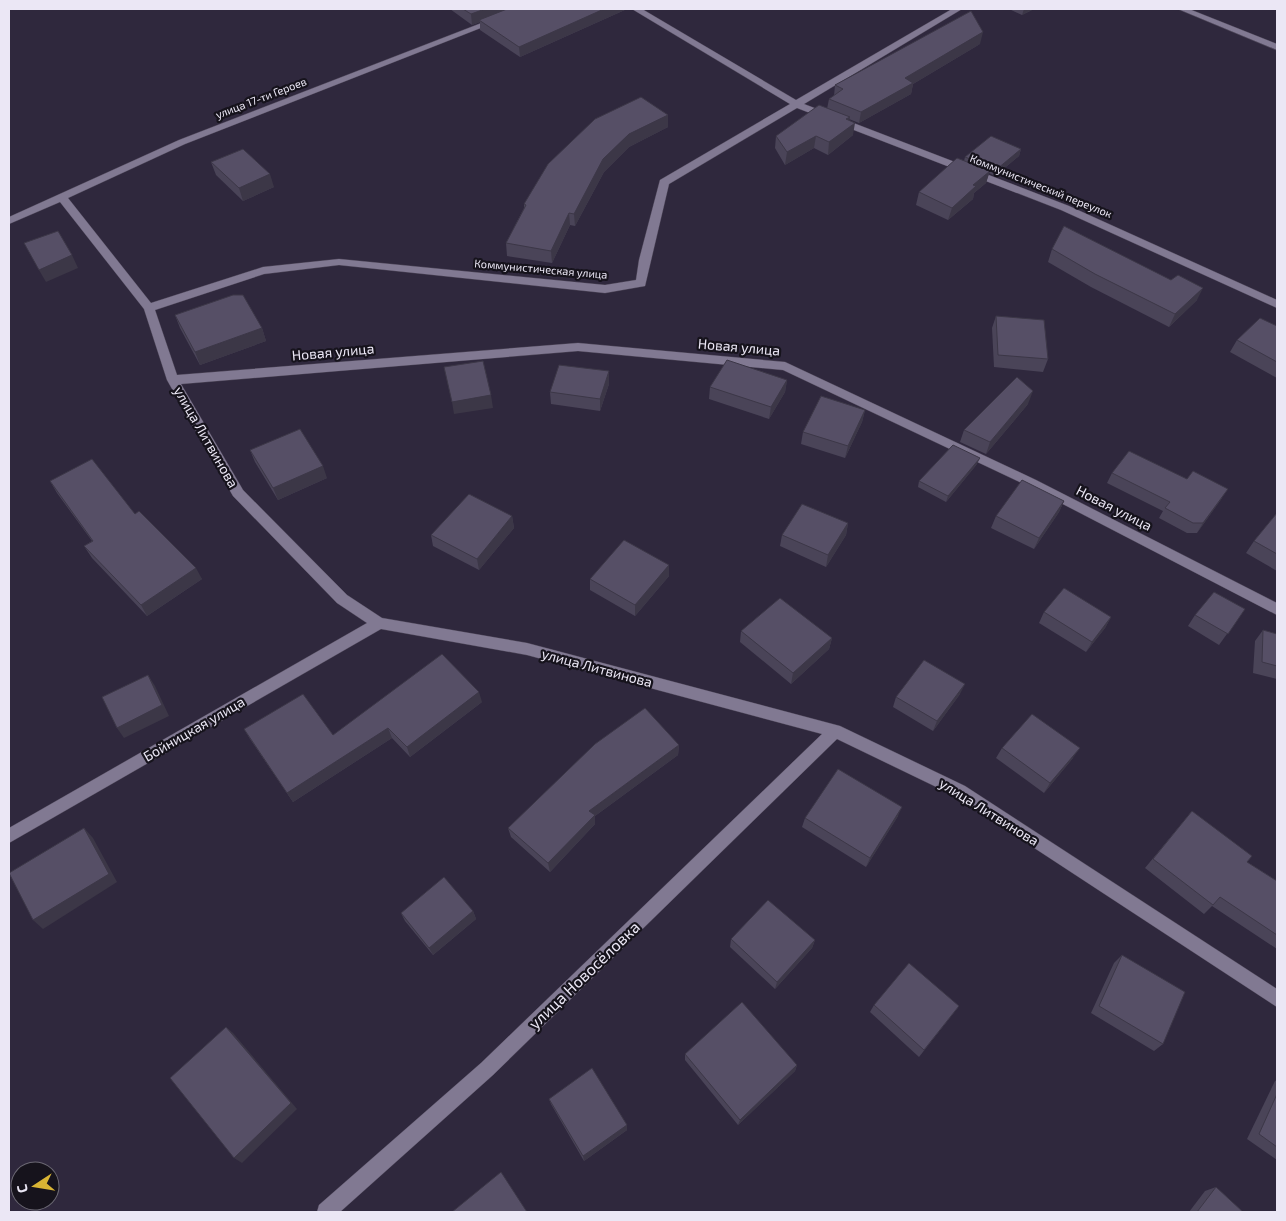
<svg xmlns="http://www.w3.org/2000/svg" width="1286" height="1221" font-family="'Exo 2',sans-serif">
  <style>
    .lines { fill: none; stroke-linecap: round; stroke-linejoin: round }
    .minor-casing { stroke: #4b4456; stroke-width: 1 }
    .minor { fill: #817992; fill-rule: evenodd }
    .wall { fill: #4a4458 }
    .shaded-wall { fill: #3c3747 }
    .building { fill: #564f66; stroke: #3c3747 }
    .labels { text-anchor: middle; stroke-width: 4.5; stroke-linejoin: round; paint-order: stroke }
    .far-street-label { font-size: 11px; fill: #ebe7f5; stroke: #16131c }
    .street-label { font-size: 14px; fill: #ebe7f5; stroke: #16131c }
    .near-street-label { font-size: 16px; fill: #ebe7f5; stroke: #16131c }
  </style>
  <rect width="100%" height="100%" fill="#2f283d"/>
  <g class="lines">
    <defs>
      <g id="minor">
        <polygon points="518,9 529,9 185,144 68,198 151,303 263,267 339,259 605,285 636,280 639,260 660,180 790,104 632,9 642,9 796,100 952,9 962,9 804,104 1069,206 1277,300 1277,308 1061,210 797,108 669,184 645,286 605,293 339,265 264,274 155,310 177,375 578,343 785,362 1036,480 1277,603 1277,615 1028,486 783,370 578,351 181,384 243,490 347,595 382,618 527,643 840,726 965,786 1277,989 1277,1007 955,796 837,739 493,1075 340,1212 317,1212 319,1205 481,1063 822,734 527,655 381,629 9,843 9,828 367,623 337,603 233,496 167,380 144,309 60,202 9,224 9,217 179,140"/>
        <polygon points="1178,9 1189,9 1277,44 1277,50"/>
      </g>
    </defs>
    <!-- minor casing -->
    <use href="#minor" class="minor-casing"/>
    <!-- minor -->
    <use href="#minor" class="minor"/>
  </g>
  <!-- wall -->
  <g class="wall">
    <polygon points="450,9 627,9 520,57 480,30 480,22 472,25"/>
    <polygon points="1009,9 1034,9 1022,15"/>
    <polygon points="980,44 913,84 911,94 859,123 849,119 853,135 828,155 814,148 785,165 775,148 776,136 827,109 829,99 834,96 835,85"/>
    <polygon points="668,115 668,127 629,147 604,172 575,226 570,225 552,263 507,256 506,243 524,208 524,204"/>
    <polygon points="1021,149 1019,156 995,176 989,173 986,183 974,193 973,199 948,220 916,205 919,192 964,161 965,157"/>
    <polygon points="211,162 274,187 243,201 216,175"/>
    <polygon points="1052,249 1197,300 1169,327 1091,287 1048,262"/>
    <polygon points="175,315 262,328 266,341 200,365 180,328"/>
    <polygon points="996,316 1048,359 1043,372 994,367 992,328"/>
    <polygon points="1277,326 1277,378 1230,352 1237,340"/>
    <polygon points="609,371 609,384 600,411 551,404 550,392"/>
    <polygon points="787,380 785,392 769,419 709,399 710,387"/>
    <polygon points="1028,404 986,454 960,442 964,430"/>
    <polygon points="865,410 862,422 845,458 801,444 803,432"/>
    <polygon points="250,450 327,478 278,500 255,462"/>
    <polygon points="977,464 946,502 918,487 919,481"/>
    <polygon points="1112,473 1222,498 1197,533 1187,533 1159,518 1163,511 1107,483"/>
    <polygon points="50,481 135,514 202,579 147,616 92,558 84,546 92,541 57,493"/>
    <polygon points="1064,501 1059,512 1034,549 991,528 996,516"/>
    <polygon points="1277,513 1277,571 1246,553 1254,541"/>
    <polygon points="512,516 514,528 479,570 433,546 431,535"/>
    <polygon points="848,523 846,535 826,567 780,546 782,535"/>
    <polygon points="669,576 635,616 590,590 590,579"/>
    <polygon points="1245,609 1219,645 1188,626 1195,615"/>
    <polygon points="1044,612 1111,617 1105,628 1086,652 1039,623"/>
    <polygon points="1263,630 1277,634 1277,679 1253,673 1255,641"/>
    <polygon points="741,631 832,638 829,649 791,684 740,642"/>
    <polygon points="960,694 933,731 893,707 896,697"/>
    <polygon points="482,702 410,757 392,738 293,802 250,739 244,729 333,735"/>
    <polygon points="679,745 678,755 595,816 595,824 550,872 511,837 508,828"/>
    <polygon points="1002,748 1073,758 1044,793 996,758"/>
    <polygon points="1192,811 1247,862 1277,881 1277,949 1212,906 1204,914 1145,868"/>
    <polygon points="898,816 866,867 802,827 805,818"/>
    <polygon points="473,911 476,919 433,955 405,921 401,913"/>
    <polygon points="731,939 815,940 812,948 775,989 730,947"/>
    <polygon points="1122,955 1163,1044 1154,1051 1091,1013 1114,963"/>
    <polygon points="874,1005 959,1006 919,1057 870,1012"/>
    <polygon points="685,1054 797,1065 795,1071 738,1125 685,1060"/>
    <polygon points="1277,1080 1277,1160 1247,1139 1275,1081"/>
    <polygon points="549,1099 627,1130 584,1161 551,1104"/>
    <polygon points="1216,1187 1243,1212 1189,1212 1205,1191"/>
  </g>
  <!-- shaded-wall -->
  <g class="shaded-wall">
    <polygon points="485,9 513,9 479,20 480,22 472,25 471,14"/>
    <polygon points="604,9 627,9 520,57 519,47"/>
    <polygon points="1024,9 1034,9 1022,15"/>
    <polygon points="983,32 980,44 913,84 911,94 859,123 861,112 905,78"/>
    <polygon points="668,115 668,127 629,147 604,172 575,226 574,214 603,159 629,134"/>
    <polygon points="850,117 848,128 855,123 853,135 828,155 829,142 846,119"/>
    <polygon points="816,136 814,148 785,165 787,152"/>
    <polygon points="1021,149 1019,156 995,176 997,169"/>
    <polygon points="990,171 986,183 974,193 973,199 948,220 952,208 973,185"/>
    <polygon points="270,174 274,187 243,201 239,188"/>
    <polygon points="569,213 570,225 552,263 551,251"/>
    <polygon points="72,255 78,268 46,282 39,270"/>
    <polygon points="1203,288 1197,300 1169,327 1175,314"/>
    <polygon points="262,328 266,341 200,365 195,352"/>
    <polygon points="609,371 609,384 600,411 600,399"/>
    <polygon points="787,380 785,392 769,419 771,407"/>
    <polygon points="1033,391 1028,404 986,454 990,442"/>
    <polygon points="491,395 493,408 454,414 452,402"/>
    <polygon points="865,410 862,422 845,458 848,446"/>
    <polygon points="980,458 977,464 946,502 948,496"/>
    <polygon points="323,466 327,478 278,500 273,488"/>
    <polygon points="1228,489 1222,498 1197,533 1203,523"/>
    <polygon points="1064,501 1059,512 1034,549 1039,538"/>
    <polygon points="512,516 514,528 479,570 477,559"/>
    <polygon points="848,523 846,535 826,567 828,555"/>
    <polygon points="669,565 669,576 635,616 635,605"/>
    <polygon points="196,568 202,579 147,616 141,605"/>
    <polygon points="1111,617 1105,628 1086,652 1092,642"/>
    <polygon points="832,638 829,649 791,684 793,673"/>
    <polygon points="148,675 155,686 169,716 124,738 117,728"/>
    <polygon points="965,684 960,694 933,731 937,721"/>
    <polygon points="479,692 482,702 410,757 407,747"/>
    <polygon points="388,728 392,738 293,802 287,793"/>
    <polygon points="679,745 678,755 595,816 595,824 550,872 548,863 589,811"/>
    <polygon points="1080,748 1073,758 1044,793 1050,783"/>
    <polygon points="902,807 898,816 866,867 870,858"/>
    <polygon points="84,828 93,838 117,882 43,929 33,920"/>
    <polygon points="473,911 476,919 433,955 429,948"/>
    <polygon points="815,940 812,948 775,989 777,982"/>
    <polygon points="226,1027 233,1033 297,1109 242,1163 234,1158"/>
    <polygon points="797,1065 795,1071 738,1125 740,1120"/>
    <polygon points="627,1125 627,1130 584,1161 583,1156"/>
  </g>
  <!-- building -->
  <g class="building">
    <polygon points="463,9 485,9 471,14"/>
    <polygon points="507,9 604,9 519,47 479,20"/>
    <polygon points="971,11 983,32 905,78 913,83 861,112 829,99 843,89 835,85"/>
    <polygon points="641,97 668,115 629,134 603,159 574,214 569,213 551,251 506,243 526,205 524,204 548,164 595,119"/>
    <polygon points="819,105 850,117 846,119 855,123 829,142 816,136 787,152 776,136"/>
    <polygon points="991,136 1021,149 997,169 965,157"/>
    <polygon points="243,149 270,174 239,188 211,162"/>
    <polygon points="957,158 990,171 973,185 976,186 952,208 919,192"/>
    <polygon points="1064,226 1171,280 1178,275 1203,288 1175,314 1095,274 1052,249"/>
    <polygon points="58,231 72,255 39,270 24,243"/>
    <polygon points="233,295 243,295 262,328 195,352 175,315"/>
    <polygon points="996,316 1044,320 1048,359 998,355"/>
    <polygon points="1260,318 1277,326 1277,362 1237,340"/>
    <polygon points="727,360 787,380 771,407 710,387"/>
    <polygon points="483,361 491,395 452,402 444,367"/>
    <polygon points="559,365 609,371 600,399 550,392"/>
    <polygon points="1017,377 1033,391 990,442 964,430"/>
    <polygon points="821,396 865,410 848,446 803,432"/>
    <polygon points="300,429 323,466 273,488 250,450"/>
    <polygon points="953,445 980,458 948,496 919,481"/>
    <polygon points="1129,451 1187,479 1193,471 1228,489 1203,523 1193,523 1165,508 1170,502 1112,473"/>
    <polygon points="92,459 135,514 139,511 196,568 141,605 84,546 93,541 50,481"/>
    <polygon points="1022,480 1064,501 1039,538 996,516"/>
    <polygon points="469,494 512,516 477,559 431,535"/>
    <polygon points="802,504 848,523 828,555 782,535"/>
    <polygon points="1277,513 1277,554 1254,541"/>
    <polygon points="624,540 669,565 635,605 590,579"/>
    <polygon points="1064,588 1111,617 1092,642 1044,612"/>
    <polygon points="1214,592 1245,609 1228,634 1195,615"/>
    <polygon points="780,598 832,638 793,673 741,631"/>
    <polygon points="1263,630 1277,634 1277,666 1262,662"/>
    <polygon points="442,654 479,692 407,747 388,728 287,793 244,729 303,694 333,735"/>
    <polygon points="924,660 965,684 937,721 896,697"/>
    <polygon points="148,675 162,705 117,728 102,697"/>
    <polygon points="645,708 679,745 589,811 595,815 548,863 508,828 595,744"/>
    <polygon points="1032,714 1080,748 1050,783 1002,748"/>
    <polygon points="838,769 902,807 870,858 805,818"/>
    <polygon points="1192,811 1252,856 1247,862 1277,881 1277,935 1220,897 1213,905 1153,859"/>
    <polygon points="84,828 109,874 33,920 9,873"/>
    <polygon points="444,877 473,911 429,948 401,913"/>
    <polygon points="768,900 815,940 777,982 731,939"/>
    <polygon points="1122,955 1185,992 1163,1044 1099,1006"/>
    <polygon points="909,963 959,1006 924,1050 874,1005"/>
    <polygon points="742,1002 797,1065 740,1120 685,1054"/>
    <polygon points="226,1027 291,1103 234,1158 170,1078"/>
    <polygon points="592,1068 627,1125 583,1156 549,1099"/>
    <polygon points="1277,1094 1277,1147 1259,1134"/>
    <polygon points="501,1172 527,1212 452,1212"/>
    <polygon points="1216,1187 1243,1212 1197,1212"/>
  </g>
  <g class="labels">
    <!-- far-street labels -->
    <g class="far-street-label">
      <text transform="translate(261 98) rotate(-21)" y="4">улица 17-ти Героев</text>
      <text transform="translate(1041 186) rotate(22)" y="4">Коммунистический переулок</text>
      <text transform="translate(541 269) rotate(5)" y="4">Коммунистическая улица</text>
    </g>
    <!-- street labels -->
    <g class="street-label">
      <text transform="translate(739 347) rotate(5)" y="5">Новая улица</text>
      <text transform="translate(333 352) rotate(-5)" y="5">Новая улица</text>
      <text transform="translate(206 437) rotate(60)" y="5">улица Литвинова</text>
      <text transform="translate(1114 508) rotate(27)" y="5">Новая улица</text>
      <text transform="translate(597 668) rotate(15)" y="5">улица Литвинова</text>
      <text transform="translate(194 729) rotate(-30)" y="5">Бойницкая улица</text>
      <text transform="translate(989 812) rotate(32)" y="5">улица Литвинова</text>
    </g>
    <!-- near-street labels -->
    <g class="near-street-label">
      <text transform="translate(584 975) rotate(-44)" y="6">улица Новосёловка</text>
    </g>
  </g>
  <!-- border -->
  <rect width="1286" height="1221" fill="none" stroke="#ebe7f5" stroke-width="20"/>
  <!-- north arrow -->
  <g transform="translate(35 1186) rotate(258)"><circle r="24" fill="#16131c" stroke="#6b6873"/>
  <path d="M0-4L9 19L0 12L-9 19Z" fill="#d9b434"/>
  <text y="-8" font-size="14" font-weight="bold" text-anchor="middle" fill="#ebe7f5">С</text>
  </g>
</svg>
